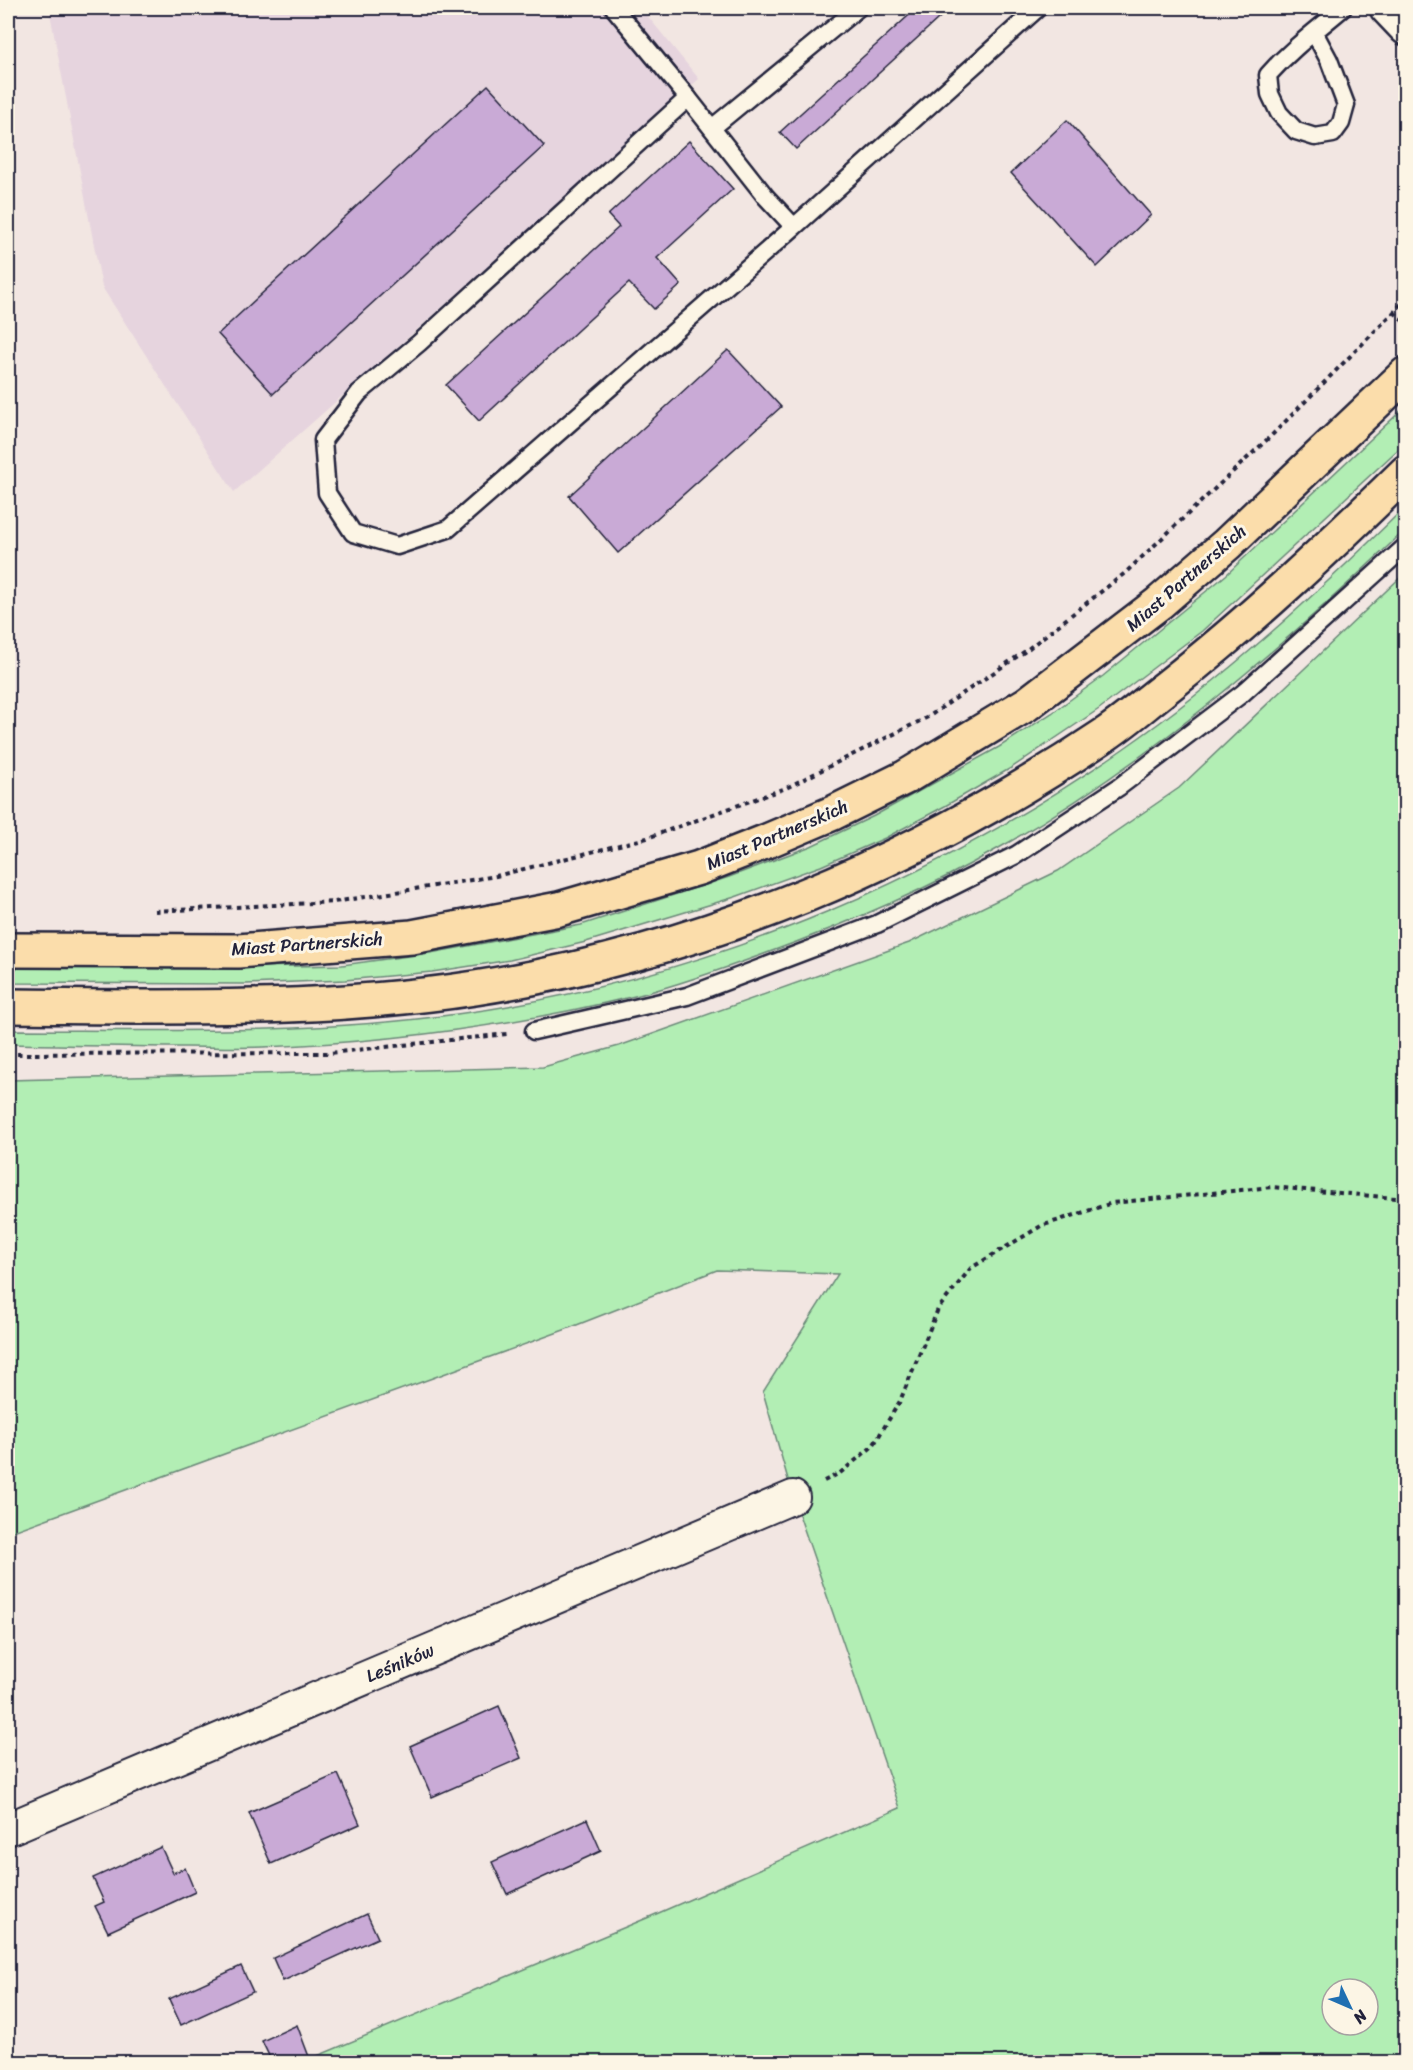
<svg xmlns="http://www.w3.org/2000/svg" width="1413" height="2070" font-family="Sriracha,sans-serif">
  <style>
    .built { fill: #e6d4de }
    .green { fill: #b2eeb4; stroke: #6a8878; stroke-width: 1.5; fill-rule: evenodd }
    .building { fill: #c9aad6; stroke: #22223b; stroke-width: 1.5 }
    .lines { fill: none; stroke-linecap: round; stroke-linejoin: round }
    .service-casing { stroke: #22223b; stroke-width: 21 }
    .minor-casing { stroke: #22223b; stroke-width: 36 }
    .secondary-casing { stroke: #22223b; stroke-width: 38 }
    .primary-casing { stroke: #22223b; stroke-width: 38 }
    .path { stroke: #22223b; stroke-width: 4; stroke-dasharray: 4.5 4.5; stroke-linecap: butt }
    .service { stroke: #fcf5e5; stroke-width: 16 }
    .minor { stroke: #fcf5e5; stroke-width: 32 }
    .secondary { stroke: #fcf5e5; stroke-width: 33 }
    .primary { stroke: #fbddab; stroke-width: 33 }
    .labels { text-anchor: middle; stroke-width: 6; stroke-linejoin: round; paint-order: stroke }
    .street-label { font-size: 18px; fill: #22223b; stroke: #fcf5e5 }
  </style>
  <rect width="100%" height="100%" fill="#f2e6e2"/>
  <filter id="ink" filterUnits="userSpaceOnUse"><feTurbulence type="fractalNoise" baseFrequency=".0167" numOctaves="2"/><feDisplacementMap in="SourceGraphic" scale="12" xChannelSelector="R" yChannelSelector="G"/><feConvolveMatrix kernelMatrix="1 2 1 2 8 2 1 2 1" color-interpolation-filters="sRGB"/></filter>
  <g filter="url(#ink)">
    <!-- built -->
    <polygon class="built" points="49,8 641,8 699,79 234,492 102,287"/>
    <!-- green -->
    <g class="green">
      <polygon points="1405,407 1405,443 1202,631 1099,709 1011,768 945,806 885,838 821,866 735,897 586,942 510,960 432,972 345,980 247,984 8,983 8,968 250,967 342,965 430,953 581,925 729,877 811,846 874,816 999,747 1052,713 1103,676 1226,575"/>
      <path d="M 1405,507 L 1405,530 C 1280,649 1148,764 997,849 C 923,892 844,925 764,954 C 723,969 681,984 639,995 C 517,1025 389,1042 263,1047 C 238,1048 212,1047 186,1047 C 126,1047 67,1045 8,1044 L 8,1030 C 158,1030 308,1035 457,1014 C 696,981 926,886 1123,749 C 1225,678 1317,594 1405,507 Z"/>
      <path d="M 1405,573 L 1405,2062 L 303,2062 L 647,1918 L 900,1808 L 793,1497 L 763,1392 L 838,1274 L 717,1270 L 564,1330 L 8,1533 L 8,1080 L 543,1067 L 619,1046 L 909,943 L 1058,871 L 1179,788 ZM 1332,1989 L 1368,1989 L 1368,2025 L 1332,2025 Z"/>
    </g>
    <!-- building -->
    <g class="building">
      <polygon points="917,8 950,8 796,149 780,132"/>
      <polygon points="488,85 544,146 273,394 218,334"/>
      <polygon points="1067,120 1151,215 1097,267 1011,173"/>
      <polygon points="689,141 733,189 657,258 681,285 654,309 629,283 479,421 446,385 619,227 608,215"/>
      <polygon points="728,350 781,407 618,553 569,496"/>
      <polygon points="499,1706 521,1758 432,1797 410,1746"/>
      <polygon points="338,1774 360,1824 271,1864 249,1813"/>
      <polygon points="587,1819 601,1851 507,1894 492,1862"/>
      <polygon points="161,1847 173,1873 185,1868 195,1892 108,1932 95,1906 104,1902 93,1878"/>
      <polygon points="367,1914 378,1938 283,1981 273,1958"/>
      <polygon points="241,1966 253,1992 181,2025 169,1999"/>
      <polygon points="297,2025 311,2062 272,2062 262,2041"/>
    </g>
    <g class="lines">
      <defs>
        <g id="service">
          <polyline points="614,8 688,98"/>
          <path d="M 1314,32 L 1329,60 L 1346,105 L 1341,123 L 1333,134 L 1315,137 L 1296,131 L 1279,113 L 1270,94 L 1268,75 C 1292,48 1317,30 1343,8"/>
          <polyline points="712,128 858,8"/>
          <polyline points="794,227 448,529 397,546 353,533 327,493 323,440 359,393 419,343 688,98 766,197 794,227 1038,8"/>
          <polyline points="534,1031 687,996 877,924 1016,855 1119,787 1243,693 1406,546"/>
        </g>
        <polyline id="minor" points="8,1829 793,1497"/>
        <polyline id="secondary" points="1387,8 1406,28"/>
        <g id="primary">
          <polyline points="8,950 238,951 412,937 559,909 699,868 767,841 833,813 906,777 1027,704 1159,603 1227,544 1406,374"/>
          <path d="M 8,1006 C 163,1007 321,1012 475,988 C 701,953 916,862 1106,734 C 1128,719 1147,702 1168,686 C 1252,620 1329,547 1406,472"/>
        </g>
      </defs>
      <!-- service casing -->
      <use href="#service" class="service-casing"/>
      <!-- minor casing -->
      <use href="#minor" class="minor-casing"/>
      <!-- secondary casing -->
      <use href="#secondary" class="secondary-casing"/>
      <!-- primary casing -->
      <use href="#primary" class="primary-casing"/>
      <!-- path -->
      <g class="path">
        <polyline points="1394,312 1406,324"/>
        <polyline points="155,911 334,902 496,876 647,838 786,788 928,717 1024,652 1125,573 1273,434 1394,312 1406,299"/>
        <polyline points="8,1054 329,1053 507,1034"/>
        <polyline points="824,1481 840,1473 873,1446 900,1401 938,1309 971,1268 1041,1226 1112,1203 1272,1187 1406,1199"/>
      </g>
      <!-- service -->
      <use href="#service" class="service"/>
      <!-- minor -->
      <use href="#minor" class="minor"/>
      <!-- secondary -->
      <use href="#secondary" class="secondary"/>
      <!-- primary -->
      <use href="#primary" class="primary"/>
    </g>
  </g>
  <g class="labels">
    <!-- street labels -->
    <g class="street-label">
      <text transform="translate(1186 578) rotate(-41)" y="6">Miast Partnerskich</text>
      <text transform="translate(777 835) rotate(-23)" y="6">Miast Partnerskich</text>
      <text transform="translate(307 944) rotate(-4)" y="6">Miast Partnerskich</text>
      <text transform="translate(400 1663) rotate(-23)" y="6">Leśników</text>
    </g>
  </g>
  <!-- margin -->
  <rect width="1413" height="2070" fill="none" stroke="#fcf5e5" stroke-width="30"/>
  <rect x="15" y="15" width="1383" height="2040" fill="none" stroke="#22223b" stroke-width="2" filter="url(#ink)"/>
  <!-- north arrow -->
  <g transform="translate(1350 2007) rotate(134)"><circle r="28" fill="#fcf5e5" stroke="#a5a1a1" stroke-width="1.5"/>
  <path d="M0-4.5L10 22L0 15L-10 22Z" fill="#1f6fb2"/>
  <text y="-9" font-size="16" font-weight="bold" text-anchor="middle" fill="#22223b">N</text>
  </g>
</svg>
